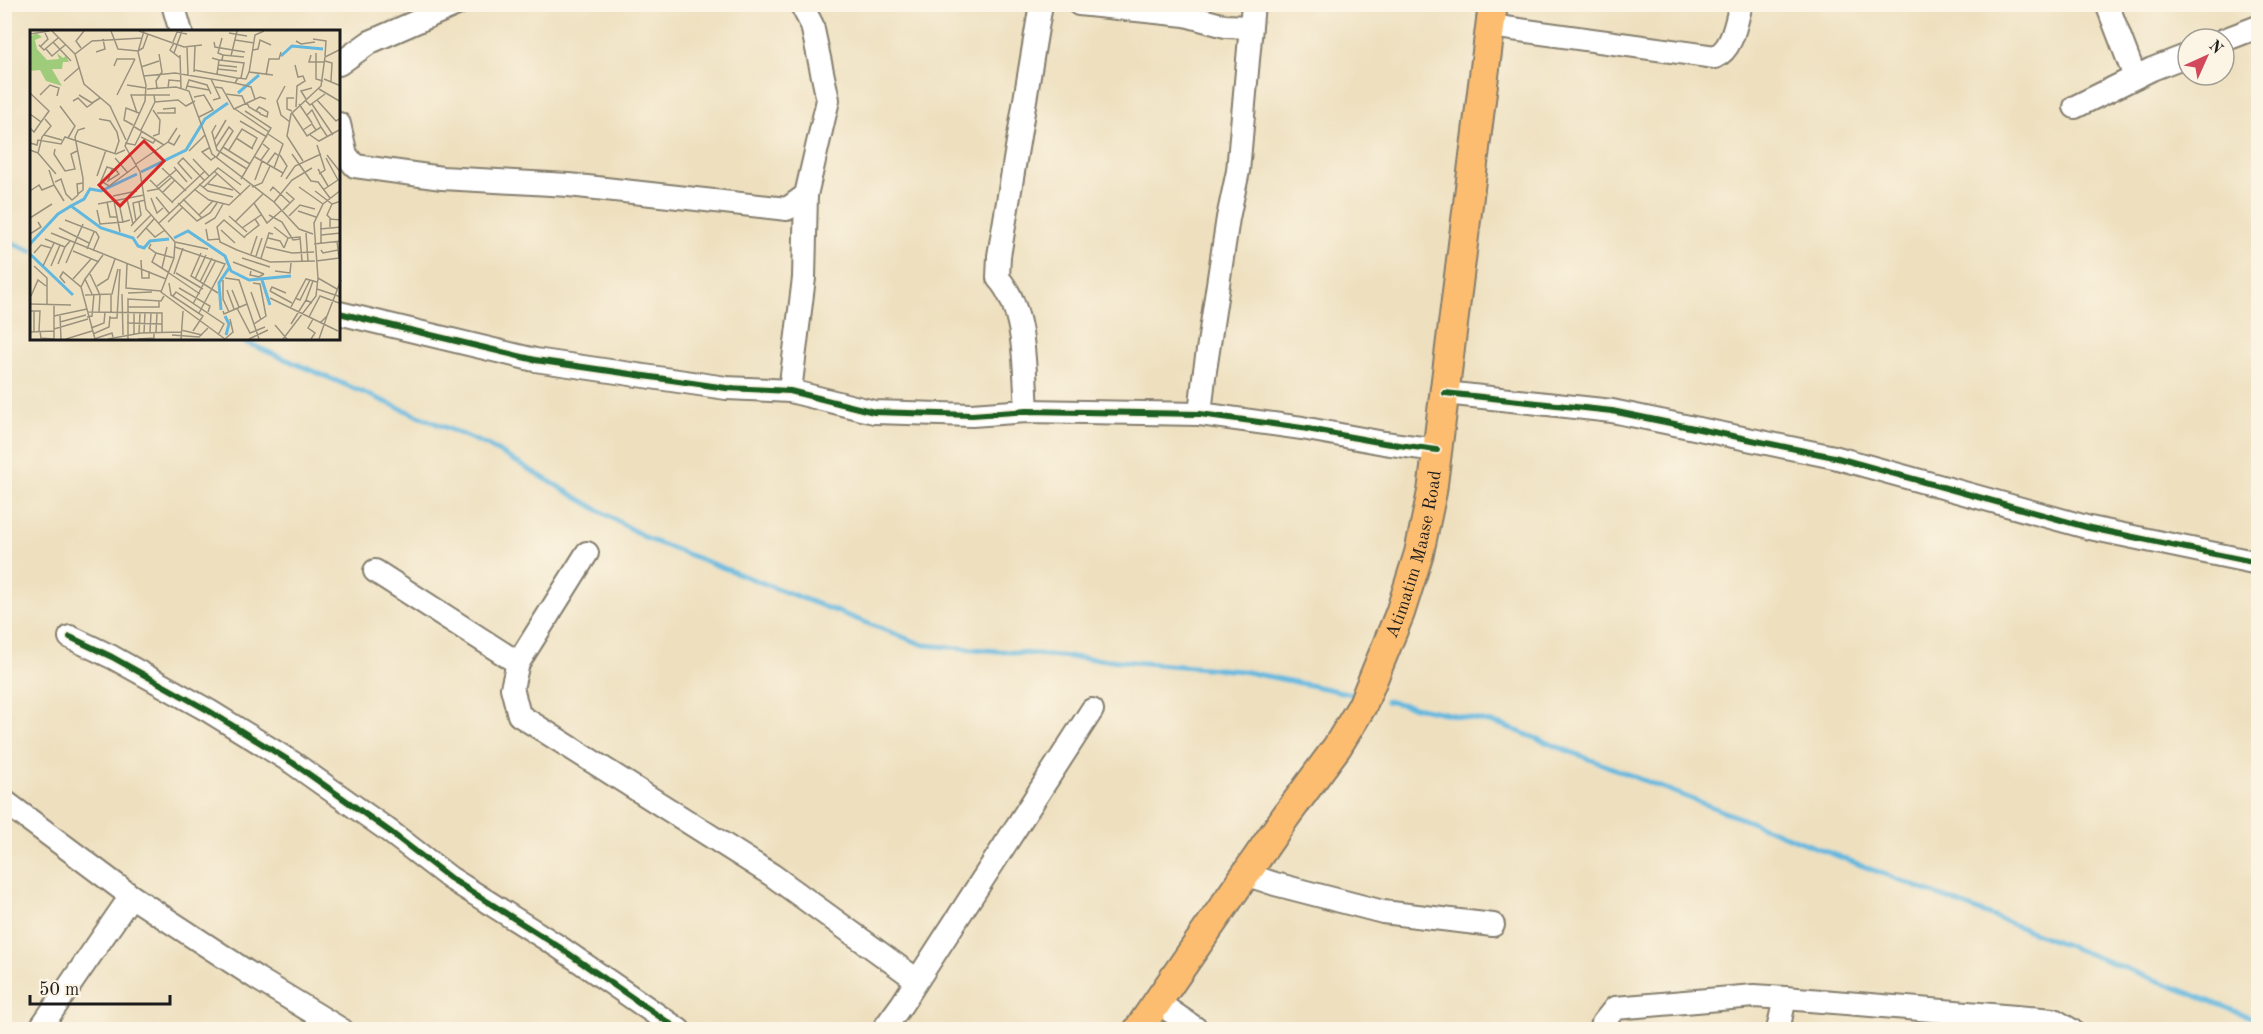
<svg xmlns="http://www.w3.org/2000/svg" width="2263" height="1034" font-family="'Old Standard TT',serif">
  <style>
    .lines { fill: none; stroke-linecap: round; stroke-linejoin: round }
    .stream { stroke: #62b7df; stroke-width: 5 }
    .minor-casing { stroke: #857e6e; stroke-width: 26 }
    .major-casing { stroke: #857e6e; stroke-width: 32 }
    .minor { stroke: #fff; stroke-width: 22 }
    .major { stroke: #fcbd6f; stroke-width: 28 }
    .cycleway-casing { stroke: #fcf5e5; stroke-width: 10 }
    .cycleway { stroke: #1b5e20; stroke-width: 6 }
    .labels { text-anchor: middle; stroke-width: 6; stroke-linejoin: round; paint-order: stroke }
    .street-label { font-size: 18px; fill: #1c1c1c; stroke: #fcf5e5 }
    .inset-river { fill: none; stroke: #62b7df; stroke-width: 3 }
    .inset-road { fill: none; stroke: #9a927e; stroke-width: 1.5 }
    .view { fill: #d62828; fill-opacity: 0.15; stroke: #d62828; stroke-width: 3 }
    .inset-edge { fill: none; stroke: #1c1c1c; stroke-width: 3 }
  </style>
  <rect width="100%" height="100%" fill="#fcf5e5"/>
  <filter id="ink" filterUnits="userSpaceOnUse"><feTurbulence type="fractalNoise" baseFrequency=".0167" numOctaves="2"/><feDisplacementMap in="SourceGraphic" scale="12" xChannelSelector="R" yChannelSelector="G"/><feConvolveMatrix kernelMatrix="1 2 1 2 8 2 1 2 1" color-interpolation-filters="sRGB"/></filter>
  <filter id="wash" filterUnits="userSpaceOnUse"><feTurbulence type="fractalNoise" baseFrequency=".008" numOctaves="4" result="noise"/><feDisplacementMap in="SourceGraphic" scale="24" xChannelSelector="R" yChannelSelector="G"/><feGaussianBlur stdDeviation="1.35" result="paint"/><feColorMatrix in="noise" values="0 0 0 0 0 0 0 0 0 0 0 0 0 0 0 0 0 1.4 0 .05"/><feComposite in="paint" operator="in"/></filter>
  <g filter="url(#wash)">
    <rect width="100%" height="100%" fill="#eee0bf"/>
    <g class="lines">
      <!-- stream -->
      <g class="stream">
        <polyline points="4,240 32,251"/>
        <polyline points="238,339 489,446 648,539 924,645 1242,671 1352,694"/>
        <polyline points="1386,701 1502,725 2258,1020"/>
      </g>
    </g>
  </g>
  <g filter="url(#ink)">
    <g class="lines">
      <defs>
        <g id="minor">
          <polyline points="173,4 181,32"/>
          <polyline points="1079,4 1185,15 1225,26 1250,27"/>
          <polyline points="2107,4 2135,77"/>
          <path d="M 1491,26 L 1715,57 C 1733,49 1736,22 1741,4"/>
          <polyline points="2224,40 2258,27"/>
          <polyline points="339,64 370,42 457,4"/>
          <polyline points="2075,107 2152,69 2188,55"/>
          <polyline points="339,124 346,155 355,166 442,178 569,185 787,209 806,195 828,100 812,25 801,4"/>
          <polyline points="339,313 535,360 726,388 790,391 874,412 972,415 1027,411 1200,414 1302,428 1384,443 1437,450"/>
          <polyline points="790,391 804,278 806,195"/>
          <polyline points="1445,393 1612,411 1834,457 2090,528 2258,563"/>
          <path d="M 1027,411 C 1024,370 1027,310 998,278 L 999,256 L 1041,4"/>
          <polyline points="1200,414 1204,377 1228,218 1238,171 1253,4"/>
          <polyline points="587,553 518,663 512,688 519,715 772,875 917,980"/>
          <polyline points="375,571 518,663"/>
          <polyline points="70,637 112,657 209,711 293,763 389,831 450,878 559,947 679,1030"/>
          <polyline points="4,801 131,896 258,979 342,1030"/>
          <polyline points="1245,874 1275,884 1383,912 1493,925"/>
          <polyline points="1785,998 2054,1020 2071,1030"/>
          <polyline points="1157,1002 1198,1030"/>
          <polyline points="39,1030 131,896"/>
          <polyline points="883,1030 902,1004 1092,710"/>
          <polyline points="1601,1030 1603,1023 1615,1008 1754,996 1785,998 1778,1030"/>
        </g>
        <g id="major">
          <path id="s1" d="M 1138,1030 L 1286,816 L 1337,747 L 1362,706 L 1400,613 L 1419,553 L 1432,492 L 1493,4"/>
        </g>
      </defs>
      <!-- minor casing -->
      <use href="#minor" class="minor-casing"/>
      <!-- major casing -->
      <use href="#major" class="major-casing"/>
      <!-- minor -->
      <use href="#minor" class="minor"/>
      <!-- major -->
      <use href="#major" class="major"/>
      <defs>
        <g id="cycleway">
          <polyline points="339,313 535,360 726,388 790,391 874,412 972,415 1027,411 1200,414 1302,428 1384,443 1437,450"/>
          <polyline points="1445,393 1612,411 1834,457 2090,528 2258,563"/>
          <polyline points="70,637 112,657 209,711 293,763 389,831 450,878 559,947 679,1030"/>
        </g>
      </defs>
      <!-- cycleway casing -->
      <use href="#cycleway" class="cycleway-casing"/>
      <!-- cycleway -->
      <use href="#cycleway" class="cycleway"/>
    </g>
  </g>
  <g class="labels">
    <!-- street labels -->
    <g class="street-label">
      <text dy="6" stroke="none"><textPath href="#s1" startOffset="555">Atimatim Maase Road</textPath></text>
    </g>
  </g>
  <!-- overview -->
  <g transform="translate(30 30)">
    <rect width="310" height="310" fill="#eee0bf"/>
    <path d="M 6,3 L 12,7 L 5,10 L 7,19 L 17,30 L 29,29 L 27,23 L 33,28 L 36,26 L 39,32 L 33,32 L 32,39 L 22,39 L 32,56 L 16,51 L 10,40 L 0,41 L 0,7 Z" fill="#9fcc7a"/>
    <path class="inset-river" d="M 251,26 L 262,16 L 293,19M 208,63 L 229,45M 111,142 L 156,120 L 175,89 L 198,73M 107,144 L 71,161 L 60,159 L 54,169 L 41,176 L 71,198 L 103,208 L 108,216 L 114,218 L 120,211 L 139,209M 144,208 L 158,201 L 195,226 L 201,241 L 219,250 L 261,246M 0,214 L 28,184 L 41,176M 0,224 L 43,265M 232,250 L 240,275M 191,280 L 189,253 L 199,238M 195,286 L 199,294 L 196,305"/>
    <path class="inset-road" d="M 22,1 L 45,24 L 62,11 L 112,8M 81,1 L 88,19 L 108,21 L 113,18 L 118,4M 109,1 L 154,17 L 172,15M 114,1 L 108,22 L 116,55 L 115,71 L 95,116 L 110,142 L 116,179 L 145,212 L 144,228 L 131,262 L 195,309M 199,3 L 217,6M 0,4 L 19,1M 192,8 L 188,23 L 193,25 L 192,30M 283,9 L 296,11 L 295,26M 205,10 L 224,13M 266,11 L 271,14 L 285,12M 23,12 L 41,31M 143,12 L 147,2 L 157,4M 184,12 L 185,17 L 215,22M 144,13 L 140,20 L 150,28M 9,15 L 14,20 L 28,8M 10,17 L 18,9 L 15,3M 157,17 L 158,45M 51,18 L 46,11 L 54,1M 16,19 L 22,26 L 35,15M 223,20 L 228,19 L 230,10 L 241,15M 66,22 L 75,19 L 73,9M 144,23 L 152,1M 286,23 L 286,49 L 293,51M 45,24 L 54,54 L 80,76 L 96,110M 150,25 L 151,58M 193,25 L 214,27M 281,25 L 279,32 L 295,32M 201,26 L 207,1M 182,28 L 189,30 L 187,44M 189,30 L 214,33 L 211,48M 295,31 L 302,33 L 301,51M 188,35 L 207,37M 265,35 L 268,47 L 273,46 L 275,51 L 267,56 L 266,77M 84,36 L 87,29 L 105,29M 111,37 L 129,31M 187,39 L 207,41M 164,40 L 207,48M 164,42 L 165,16M 219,43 L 225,5 L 234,1M 236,45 L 239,29 L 249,29 L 251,22M 114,46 L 145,43 L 205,53 L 208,48 L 216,49 L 219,42 L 243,45M 181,49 L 190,68 L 183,70M 294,49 L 311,56M 34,51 L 50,37M 205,53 L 221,57 L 225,69M 97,55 L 116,58M 157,56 L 179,60M 255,56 L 247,71 L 251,85 L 260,92M 185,57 L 192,58 L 204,79 L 230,67 L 236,69M 127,58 L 126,51 L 132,42 L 129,24M 138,58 L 139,50 L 150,51M 117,59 L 146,57 L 159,61 L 182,124 L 244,172 L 269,199 L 283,204M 156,59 L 159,50 L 177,55 L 181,64M 289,59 L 311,72M 0,63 L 19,81 L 11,92M 195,64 L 212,66 L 215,73M 10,65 L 20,55 L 29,58 L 27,66M 49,65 L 62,73 L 70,68M 87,65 L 105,29M 124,65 L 125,72 L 148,70 L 156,76 L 165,71M 164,67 L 174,65 L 183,80 L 169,87M 276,69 L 271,61 L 282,58M 275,70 L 280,75 L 295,64M 287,70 L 306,91 L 311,88M 43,71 L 48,68 L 57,77 L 63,73M 217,73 L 219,77 L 226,81 L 230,83 L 230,84 L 237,87 L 238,82 L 233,79 L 229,77 L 226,81M 269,74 L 282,93M 282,74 L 303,105M 30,76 L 45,96 L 38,108M 205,79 L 239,102M 262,81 L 257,79 L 257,68 L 264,68M 107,83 L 101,65 L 140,65M 127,83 L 145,83 L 145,78 L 133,79M 262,83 L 277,106 L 291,97 L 297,106M 0,84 L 11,92 L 4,102 L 0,98M 277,85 L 282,80 L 291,97M 69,89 L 80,91 L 87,102 L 89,111 L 85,123M 210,91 L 237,107M 103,95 L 94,90 L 96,78 L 109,83M 186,95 L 182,102 L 187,120 L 217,139M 103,96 L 134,115M 111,100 L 125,72M 273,100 L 282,94 L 286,100M 238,104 L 253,114 L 244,138M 14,105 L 32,110M 280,105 L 289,111 L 311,99M 123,106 L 129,104 L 130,90 L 123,80M 111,107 L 123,113 L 126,109M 206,108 L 223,119M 185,109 L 196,90M 138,112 L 144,115 L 150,105M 0,113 L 7,115 L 8,110 L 31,114 L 35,107 L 86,124 L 95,120M 95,113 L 105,115 L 112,101M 287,115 L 295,140 L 289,144M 193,117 L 220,134M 179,118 L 172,122 L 181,130 L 185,127M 25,119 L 24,124 L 35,141 L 45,139 L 41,124 L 47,121M 0,120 L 8,123 L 12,107 L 21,96 L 15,89M 199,120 L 212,99 L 227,108 L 222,118M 159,121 L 175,105M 8,123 L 26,144M 262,124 L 281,151 L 288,152 L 300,168M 250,125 L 257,136 L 251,147M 297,125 L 311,143M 225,127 L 253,143M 85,128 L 98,143M 186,128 L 203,101 L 199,97 L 186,117M 296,128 L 308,150M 163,129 L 179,146M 231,130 L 239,119 L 233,114M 273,131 L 257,106 L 261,84 L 291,56 L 295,27 L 311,19M 106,134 L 138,112 L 147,98M 237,134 L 245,123 L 249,126M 144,137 L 157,152M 132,138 L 156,161M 82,139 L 78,151 L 89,144 L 86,140 L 77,137 L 71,151 L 79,156 L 106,136M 288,139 L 298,156M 184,141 L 211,165M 67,146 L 76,120M 162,149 L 148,133 L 153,128 L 174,150M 211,149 L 241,98 L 215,81M 256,149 L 265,136 L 291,124M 120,150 L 143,173M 225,150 L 232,131M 25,152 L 31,149 L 36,164 L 42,170 L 48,165 L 47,154 L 53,153M 169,154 L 178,161 L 203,167M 178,154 L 203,160M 24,155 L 34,171M 126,157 L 146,140M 222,157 L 232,153 L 240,136M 269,157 L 293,174M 173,158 L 187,144M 164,159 L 179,170 L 199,175 L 220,155M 293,160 L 311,148M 0,161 L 9,155 L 12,160 L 24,155 L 19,140M 117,161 L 128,159 L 142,147M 240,161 L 243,157 L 260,173M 285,161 L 302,174M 132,163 L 145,150M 48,164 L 53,160 L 53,148 L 45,107 L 48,100 L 55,98M 83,166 L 107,161M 126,167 L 139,183M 121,168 L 127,183 L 133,178M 97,169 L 103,194M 153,169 L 172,188M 84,171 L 90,202M 77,172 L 80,187 L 87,187M 142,172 L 175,141M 244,172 L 262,150 L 282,138M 148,173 L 167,191 L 180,183 L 187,173M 224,173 L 237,193 L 252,180M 68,174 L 114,165M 90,178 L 93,192 L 100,190M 67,180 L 70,194 L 93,192M 253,180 L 264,169 L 256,162M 268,181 L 286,187M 169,185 L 183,171M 239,185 L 252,192 L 263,210 L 271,209M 199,186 L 217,202M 259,186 L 270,175 L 285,179M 0,188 L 22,174M 301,189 L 297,185 L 302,174 L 311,171M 35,190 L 66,202 L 69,207 L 63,221M 106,191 L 103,173 L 115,170M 138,192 L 153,177M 205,192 L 233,164M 291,192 L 291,213M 129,193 L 188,138 L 211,155M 175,194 L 185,188 L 193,174M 101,196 L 111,185 L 109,172M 244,197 L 258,208 L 254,218M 300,197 L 300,189 L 311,190M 29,198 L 59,213M 116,198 L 125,207 L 135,200M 212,198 L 231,185M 176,199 L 178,210 L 189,209M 290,199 L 311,197M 191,200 L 205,213M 104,202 L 121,185M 21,203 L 136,249M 276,203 L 278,231M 0,204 L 11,197 L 8,192M 291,205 L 311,203M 214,207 L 229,195 L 225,189M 107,208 L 124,189M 215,208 L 194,190 L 187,197 L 190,212 L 207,220 L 240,232 L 285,231M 238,208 L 250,211 L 254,218M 258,208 L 270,207 L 272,231M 15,209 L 35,217 L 40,211M 145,212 L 178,219M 121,214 L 119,218 L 126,223 L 144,228M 284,214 L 311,211M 145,217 L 195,234 L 169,283M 236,217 L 262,223 L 284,222M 57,219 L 64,202M 291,220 L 293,223 L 308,220M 43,221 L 69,232M 4,223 L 11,215 L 21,218M 126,223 L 122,232 L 138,242M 171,223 L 161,246 L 188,263M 221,224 L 227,206M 226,226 L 232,208M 212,228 L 240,237M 231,228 L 239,203 L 243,204M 111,230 L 112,248 L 119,248 L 119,241M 286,231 L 309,228 L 307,211M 203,232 L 234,244M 36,233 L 53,194M 28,234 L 35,217M 97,234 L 96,258 L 131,261M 4,236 L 17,248 L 17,274M 13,236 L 24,213M 21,236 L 30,215M 132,238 L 137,217M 221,241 L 220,245 L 229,247 L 234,244M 245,241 L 260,243 L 261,233M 139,243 L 170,264M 146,243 L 173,259M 60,244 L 70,265 L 69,282M 144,244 L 153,218M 195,248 L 209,250 L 229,309M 288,248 L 307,259M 43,249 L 61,229M 55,249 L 73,225M 165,249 L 176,225M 193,250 L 193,269 L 199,282M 170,252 L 182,228M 35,253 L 30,247 L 33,242 L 51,257 L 65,309M 139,253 L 141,265 L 173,286 L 163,301M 223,253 L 230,254 L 236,286 L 224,294M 67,256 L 78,249 L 85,229M 51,257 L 55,249 L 62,264M 149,258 L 180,276 L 178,282M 287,259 L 311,267M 197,260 L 204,279M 202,260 L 209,277M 240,261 L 262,273M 240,261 L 242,257 L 256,263M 221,262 L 231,290M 98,263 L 122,262M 81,264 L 81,283M 92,264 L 93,305M 55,265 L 82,264 L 88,239M 1,266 L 8,250 L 16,256M 143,266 L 146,262 L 194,294 L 188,305M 240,268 L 308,301M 265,268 L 270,270 L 280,250M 276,270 L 283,251M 0,274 L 41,275M 163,274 L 186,230M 24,275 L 24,309M 98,277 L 129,277 L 129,271M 261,277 L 276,249 L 287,252M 207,278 L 220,303 L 235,297M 0,281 L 10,281 L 9,301M 4,281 L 4,302M 193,281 L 194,284 L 217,274M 57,282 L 132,283 L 132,302M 104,283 L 104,304M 24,286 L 57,279M 30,286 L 31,309M 57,287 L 62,286 L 64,264M 279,287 L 290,266 L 309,273M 80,288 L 87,288 L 90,239M 30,292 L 56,285M 97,293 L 132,294M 290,293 L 297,286 L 311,250M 261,294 L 276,270 L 282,273M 245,295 L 257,309M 61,298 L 74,293 L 75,282M 24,299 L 58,289M 151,300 L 172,305M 10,301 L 11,308 L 24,309M 0,302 L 24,301M 120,302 L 121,283M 126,302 L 127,283M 109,303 L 110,283M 114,303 L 115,283M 63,304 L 79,297 L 80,286M 142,305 L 169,307 L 178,298M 36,309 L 62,301M 64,309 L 82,303 L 83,307M 78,309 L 111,303 L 151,302M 98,309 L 98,269 L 131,271 L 134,266M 108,309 L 124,308 L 124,302M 151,309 L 153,281M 195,309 L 203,302 L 200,289M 219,309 L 238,300M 253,309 L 286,266 L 288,248 L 284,193 L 293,174 L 311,160M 281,309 L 285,303 L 278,298 L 283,289M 289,309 L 297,286"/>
    <path class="view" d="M 114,111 L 134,131 L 90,176 L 69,155 Z"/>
    <rect width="310" height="310" class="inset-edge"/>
  </g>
  <!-- margin -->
  <rect width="2263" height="1034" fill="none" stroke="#fcf5e5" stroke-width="24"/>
  <!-- north arrow -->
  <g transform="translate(2206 57) rotate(45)"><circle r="28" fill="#fcf5e5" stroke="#a29e95" stroke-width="1.5"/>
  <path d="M0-4.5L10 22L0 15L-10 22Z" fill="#d1495b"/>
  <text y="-9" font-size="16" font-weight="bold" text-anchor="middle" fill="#1c1c1c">N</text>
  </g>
  <!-- scale -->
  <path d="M30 995v9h140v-9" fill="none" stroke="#1c1c1c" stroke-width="3"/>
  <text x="39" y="995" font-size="18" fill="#1c1c1c" stroke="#fcf5e5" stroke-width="4.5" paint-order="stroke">50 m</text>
</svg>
